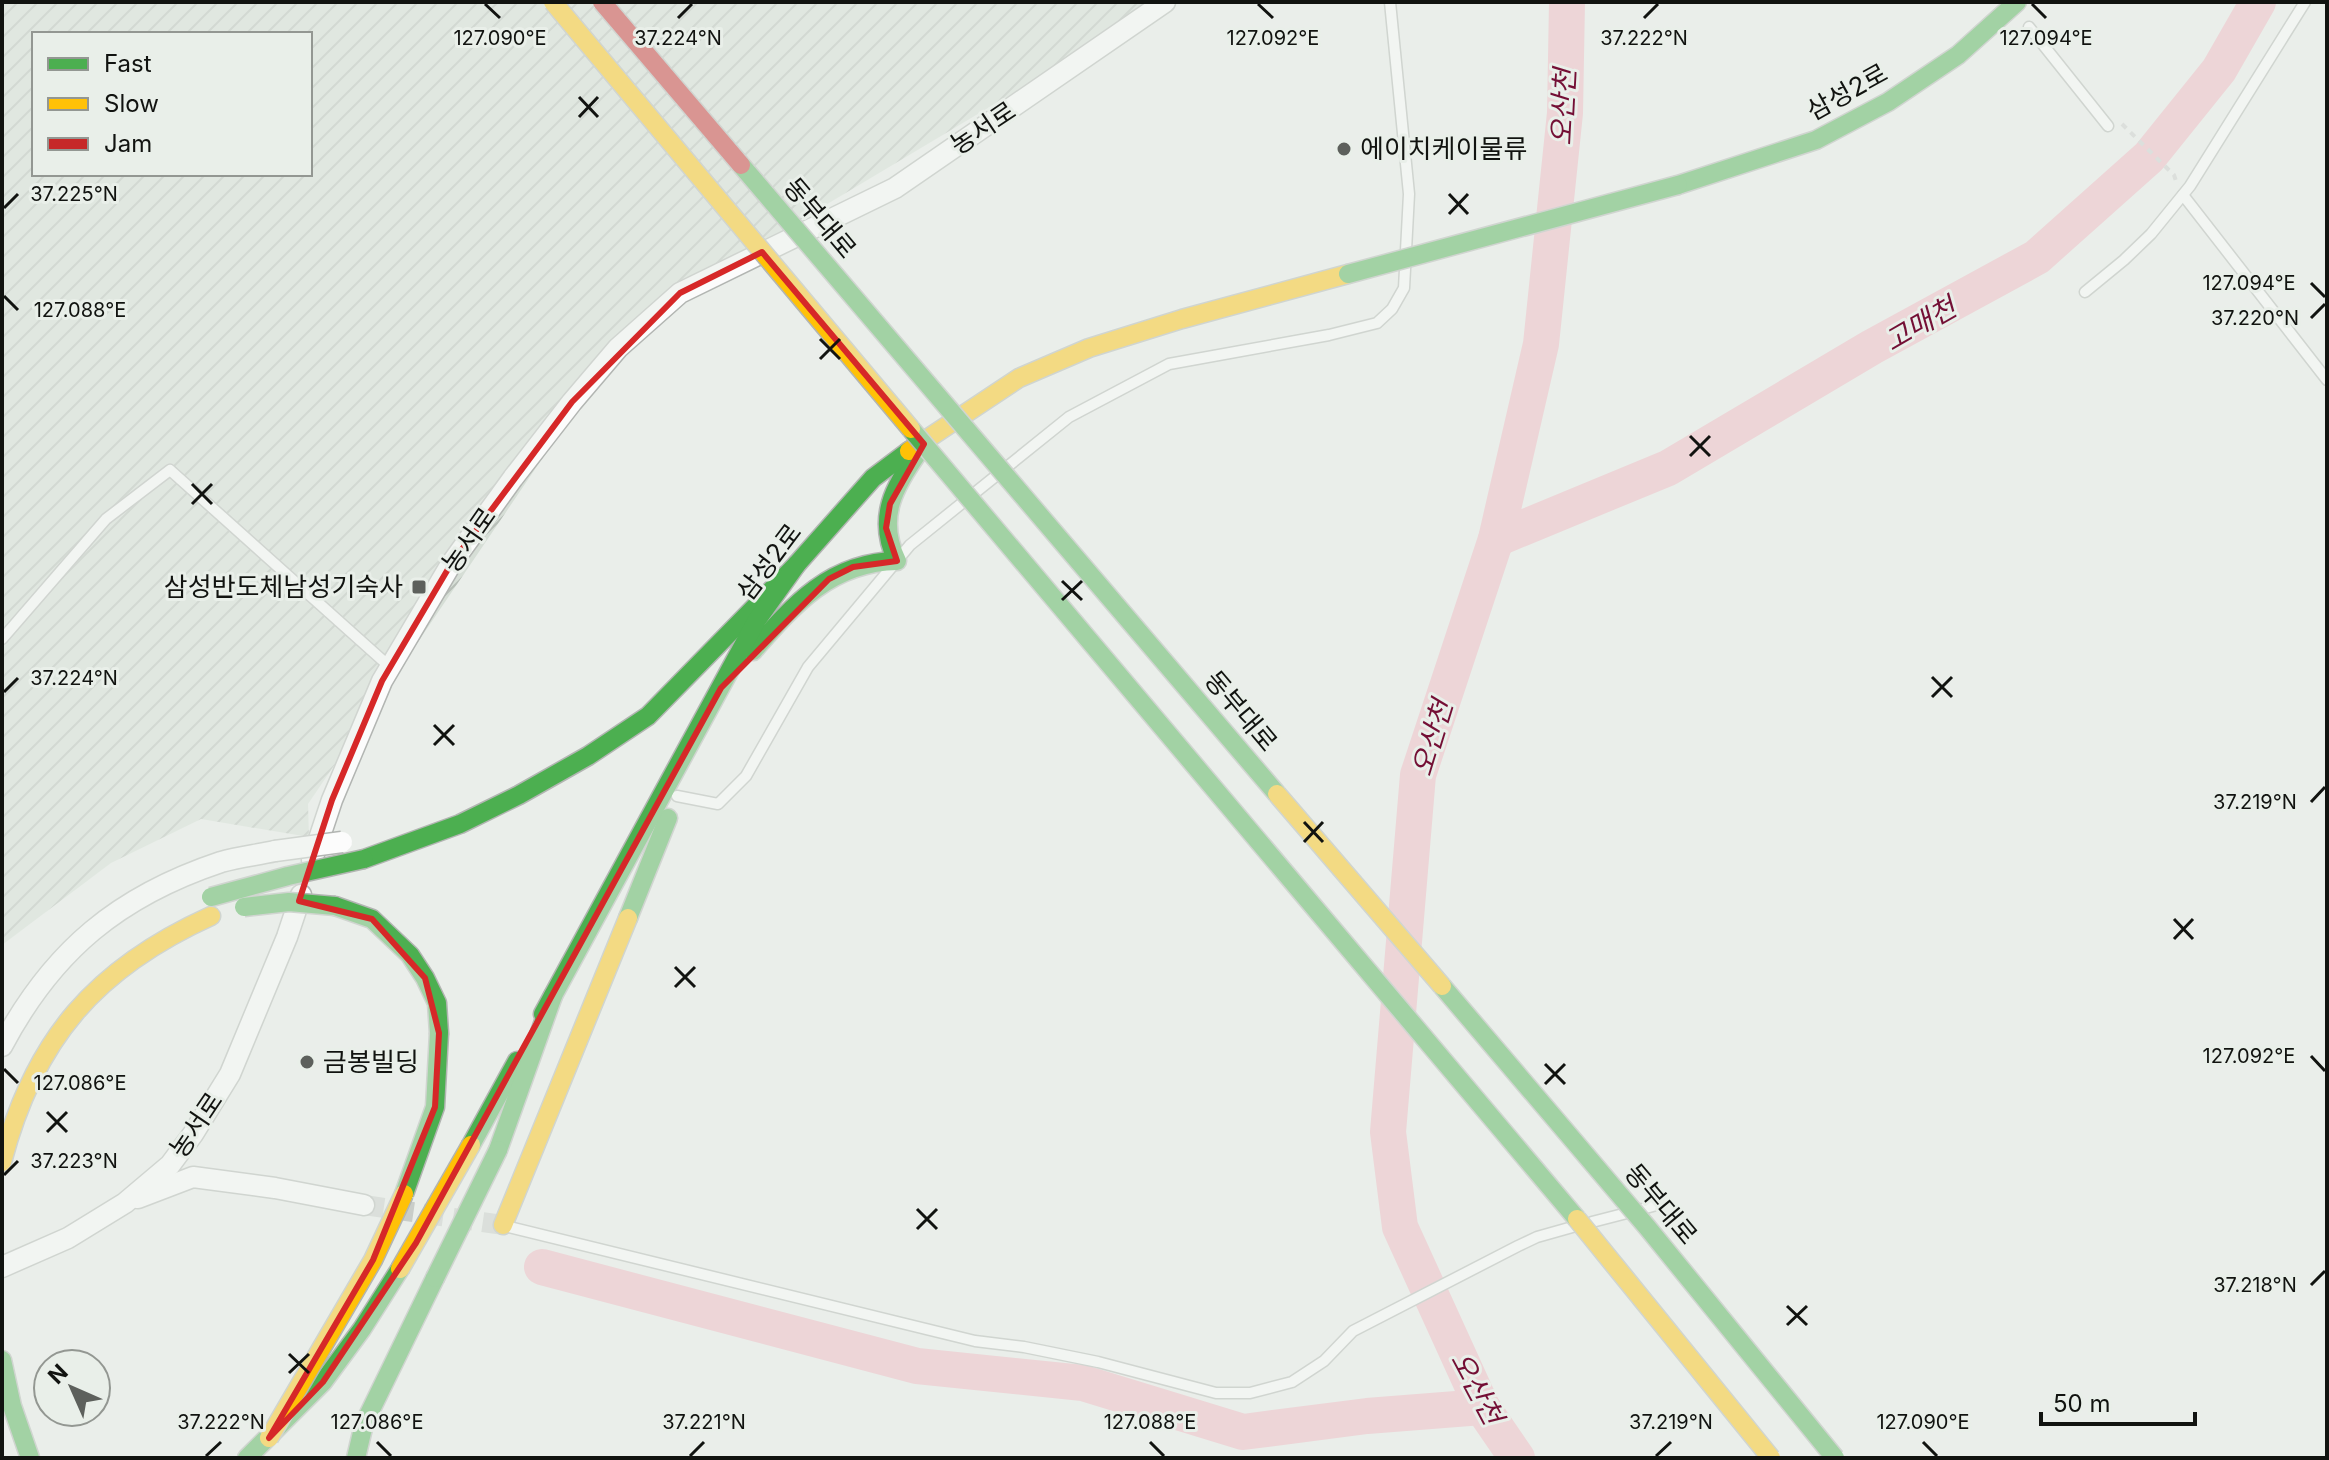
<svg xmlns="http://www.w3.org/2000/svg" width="2329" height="1460" font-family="Inter,'Noto Sans KR',sans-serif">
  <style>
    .industrial { fill: url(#industrial-furrows); fill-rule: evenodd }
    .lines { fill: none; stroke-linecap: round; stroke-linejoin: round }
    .river { stroke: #f1b6c2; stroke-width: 36 }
    .street-tunnel { stroke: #c9cdc9; stroke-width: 20; stroke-dasharray: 20 10; stroke-linecap: butt }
    .lane-casing { stroke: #b2b5b2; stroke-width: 13 }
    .street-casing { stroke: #b2b5b2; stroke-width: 23 }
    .fast-casing { stroke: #b2b5b2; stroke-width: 21 }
    .slow-casing { stroke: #b2b5b2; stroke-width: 21 }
    .path { stroke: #ccc; stroke-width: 4; stroke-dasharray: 6 6; stroke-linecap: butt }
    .lane { stroke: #fcfcfc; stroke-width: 10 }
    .street { stroke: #fcfcfc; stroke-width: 20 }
    .fast { stroke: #4caf50; stroke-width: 18 }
    .slow { stroke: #ffc107; stroke-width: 18 }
    .street-bridge-casing { stroke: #b2b5b2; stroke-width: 23; stroke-linecap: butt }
    .fast-bridge-casing { stroke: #b2b5b2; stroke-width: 21; stroke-linecap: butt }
    .slow-bridge-casing { stroke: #b2b5b2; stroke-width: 21; stroke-linecap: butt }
    .jam-bridge-casing { stroke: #b2b5b2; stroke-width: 21; stroke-linecap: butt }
    .street-bridge { stroke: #fcfcfc; stroke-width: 20 }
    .fast-bridge { stroke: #4caf50; stroke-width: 18 }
    .slow-bridge { stroke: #ffc107; stroke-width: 18 }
    .jam-bridge { stroke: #c62828; stroke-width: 18 }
    .marked { fill: none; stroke: #d62828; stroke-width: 6; stroke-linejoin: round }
    .ticks { fill: none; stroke: #111310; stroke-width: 3 }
    .poi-dot { fill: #5d605c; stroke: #e9efe9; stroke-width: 3 }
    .labels { text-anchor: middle; stroke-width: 6; stroke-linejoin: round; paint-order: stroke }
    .street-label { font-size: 26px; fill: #111310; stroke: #e9efe9 }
    .poi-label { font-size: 26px; fill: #111310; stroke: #e9efe9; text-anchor: start }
    .water-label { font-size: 28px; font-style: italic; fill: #740f35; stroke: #e9efe9 }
    .ticks-label { font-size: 20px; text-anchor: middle; fill: #111310; stroke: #e9efe9; stroke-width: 6; stroke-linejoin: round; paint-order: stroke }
  </style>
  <defs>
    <pattern id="industrial-furrows" width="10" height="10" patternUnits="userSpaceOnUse" patternTransform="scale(2)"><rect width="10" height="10" fill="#d6ded6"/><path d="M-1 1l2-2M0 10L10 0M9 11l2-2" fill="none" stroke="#b7beb7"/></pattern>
  </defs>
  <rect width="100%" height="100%" fill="#eaeeea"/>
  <!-- industrial -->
  <path class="industrial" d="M 2,2 L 1150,2 L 1093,45 L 692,285 L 586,394 L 308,804 L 309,837 L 201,819 L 111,863 L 2,945 ZM 34,34 L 310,34 L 310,174 L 34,174 Z"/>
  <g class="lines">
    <!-- river -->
    <g class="river">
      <polyline points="1496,539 1668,468 1872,347 2037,257 2149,157 2219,70 2258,2"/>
      <polyline points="542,1267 917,1366 1083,1383 1243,1432 1367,1416 1482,1407"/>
      <polyline points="1517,1458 1482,1407 1400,1227 1388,1132 1418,775 1496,539 1541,344 1565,113 1567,2"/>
    </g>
    <!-- street-tunnel -->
    <polyline class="street-tunnel" points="364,1205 503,1225"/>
    <defs>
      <g id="lane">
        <polyline points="2029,27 2108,126"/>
        <polyline points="2183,195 2327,380"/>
        <polyline points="2085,292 2124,260 2151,234 2190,186 2305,2"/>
        <polyline points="2,639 106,519 170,470 390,667"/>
        <polyline points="677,796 718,804 746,776 808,667 910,545 1069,417 1169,364 1329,335 1377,323 1392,309 1404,288 1409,194 1390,2"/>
        <polyline points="1642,1209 1660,1204"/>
        <polyline points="1592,1222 1627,1213"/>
        <polyline points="505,1226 975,1341 1024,1347 1098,1362 1216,1393 1250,1393 1292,1382 1324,1361 1353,1331 1518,1246 1537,1237 1576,1226"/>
      </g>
      <g id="street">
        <polyline points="312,860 332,800 382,681 451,564 513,478 572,402 618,348 680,293 895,188 1165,2"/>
        <path d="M 2,1046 C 53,950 119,896 221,862 C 238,857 257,855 275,851"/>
        <polyline points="138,1198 193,1177 275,1188 364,1205"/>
        <polyline points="2,1267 68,1238 125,1203 170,1165 193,1134 230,1074 287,937 301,895"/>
      </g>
      <g id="fast">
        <polyline points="1678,185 1816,140 1888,102 1958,55 2017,2"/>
        <path d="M 753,651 C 794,604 831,562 897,561 C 876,518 894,486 920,450"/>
        <polyline points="364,859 460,824 519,795 588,756 648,716 797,564"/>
        <polyline points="335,906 372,919 410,955 425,978 437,1003 439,1033"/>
        <polyline points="628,918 668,818"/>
        <polyline points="543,1014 757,620 797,564 873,478 909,451"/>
        <polyline points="471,1145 517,1061"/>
        <polyline points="498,1150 553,996"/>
        <polyline points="2,1360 12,1406 30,1458"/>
        <polyline points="247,1458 323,1382 362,1329 400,1269"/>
        <polyline points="356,1458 364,1424 435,1278"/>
      </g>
      <g id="slow">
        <polyline points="909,451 1019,378 1089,348 1182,319 1348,274"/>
        <path d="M 2,1162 C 34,1039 96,968 211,916"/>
        <polyline points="503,1225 628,918"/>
      </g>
    </defs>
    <!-- lane casing -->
    <use href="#lane" class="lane-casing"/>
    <!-- street casing -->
    <use href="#street" class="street-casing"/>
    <!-- fast casing -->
    <use href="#fast" class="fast-casing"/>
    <!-- slow casing -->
    <use href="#slow" class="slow-casing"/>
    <!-- path -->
    <polyline class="path" points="2122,124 2174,175 2176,181"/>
    <!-- lane -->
    <use href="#lane" class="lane"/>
    <!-- street -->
    <use href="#street" class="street"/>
    <!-- fast -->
    <use href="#fast" class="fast"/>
    <!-- slow -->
    <use href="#slow" class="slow"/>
    <defs>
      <polyline id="street-bridge" points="275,851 342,842"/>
      <g id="fast-bridge">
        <polyline points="741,165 1277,794"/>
        <polyline points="1348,274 1678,185"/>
        <polyline points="911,429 1577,1219"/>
        <polyline points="211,897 288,876 364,859"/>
        <polyline points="244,907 289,902 335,906"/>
        <polyline points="1442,986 1647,1227 1835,1458"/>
        <polyline points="404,1194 435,1107 439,1033"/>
        <polyline points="435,1278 498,1150"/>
      </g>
      <g id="slow-bridge">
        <polyline points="553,2 911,429"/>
        <polyline points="1277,794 1442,986"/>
        <polyline points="1577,1219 1771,1458"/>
        <polyline points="400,1269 471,1145"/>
        <polyline points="269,1438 373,1260 404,1194"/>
      </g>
      <polyline id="jam-bridge" points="602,2 741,165"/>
    </defs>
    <!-- street-bridge casing -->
    <use href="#street-bridge" class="street-bridge-casing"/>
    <!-- fast-bridge casing -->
    <use href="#fast-bridge" class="fast-bridge-casing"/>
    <!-- slow-bridge casing -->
    <use href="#slow-bridge" class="slow-bridge-casing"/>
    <!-- jam-bridge casing -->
    <use href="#jam-bridge" class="jam-bridge-casing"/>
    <!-- street-bridge -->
    <use href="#street-bridge" class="street-bridge"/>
    <!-- fast-bridge -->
    <use href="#fast-bridge" class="fast-bridge"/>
    <!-- slow-bridge -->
    <use href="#slow-bridge" class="slow-bridge"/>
    <!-- jam-bridge -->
    <use href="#jam-bridge" class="jam-bridge"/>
  </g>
  <!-- marked area -->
  <path d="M0 0H2329V1460H0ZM 762,252 L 924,444 L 890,504 L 886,528 L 897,561 L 853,567 L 829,579 L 721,688 L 416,1243 L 323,1382 L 269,1438 L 373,1260 L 435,1107 L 439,1033 L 425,978 L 372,919 L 299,901 L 332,800 L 382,681 L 451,564 L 572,402 L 680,293 Z" fill="#eaeeea" fill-opacity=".55" fill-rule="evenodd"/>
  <path class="marked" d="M 762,252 L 924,444 L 890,504 L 886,528 L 897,561 L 853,567 L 829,579 L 721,688 L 416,1243 L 323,1382 L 269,1438 L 373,1260 L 435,1107 L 439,1033 L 425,978 L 372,919 L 299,901 L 332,800 L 382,681 L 451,564 L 572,402 L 680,293 Z"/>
  <!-- ticks -->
  <path class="ticks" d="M 485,4 L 500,18M 1258,4 L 1273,18M 2032,4 L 2046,18M 678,18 L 692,4M 1644,18 L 1658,4M 579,97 L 598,117M 579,117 L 598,97M 1449,194 L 1468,214M 4,208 L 18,194M 1449,214 L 1468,194M 2311,283 L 2325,297M 4,296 L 18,310M 2311,318 L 2325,304M 820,339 L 840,359M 820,359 L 840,339M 1690,436 L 1710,456M 1690,456 L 1710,436M 192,484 L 212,504M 192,504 L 212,484M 1062,581 L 1082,600M 1062,600 L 1082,581M 1932,677 L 1952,697M 4,692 L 18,678M 1932,697 L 1952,677M 434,725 L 454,745M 434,745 L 454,725M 2311,802 L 2325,787M 1304,822 L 1323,842M 1304,842 L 1323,822M 2174,919 L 2193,939M 2174,939 L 2193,919M 675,967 L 695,987M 675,987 L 695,967M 2311,1056 L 2325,1071M 1545,1064 L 1565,1084M 4,1069 L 18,1083M 1545,1084 L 1565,1064M 47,1112 L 67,1132M 47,1132 L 67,1112M 4,1175 L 18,1161M 917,1209 L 937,1229M 917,1229 L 937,1209M 2311,1285 L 2325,1271M 1787,1306 L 1807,1325M 1787,1325 L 1807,1306M 289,1354 L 309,1373M 289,1373 L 309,1354M 377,1442 L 391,1456M 1150,1442 L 1164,1456M 1923,1442 L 1937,1456M 206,1456 L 221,1442M 690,1456 L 704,1442M 1656,1456 L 1671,1442"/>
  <!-- markers -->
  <g class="poi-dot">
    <circle cx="1344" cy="149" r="8"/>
    <rect x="411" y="579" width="16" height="16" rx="4"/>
    <circle cx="307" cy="1062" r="8"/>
  </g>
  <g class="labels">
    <!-- street labels -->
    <g class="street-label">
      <text transform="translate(1847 92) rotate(-29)" y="9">삼성2로</text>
      <text transform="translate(983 128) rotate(-34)" y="9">농서로</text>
      <text transform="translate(820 218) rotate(50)" y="9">동부대로</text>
      <text transform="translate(469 540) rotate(-55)" y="9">농서로</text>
      <text transform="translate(769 562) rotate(-53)" y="9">삼성2로</text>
      <text transform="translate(1241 711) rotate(50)" y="9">동부대로</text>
      <text transform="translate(196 1125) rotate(-56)" y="9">농서로</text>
      <text transform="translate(1661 1204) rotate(50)" y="9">동부대로</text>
    </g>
    <!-- poi labels -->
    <g class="poi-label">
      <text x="1360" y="158">에이치케이물류</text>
      <text x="403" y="596" text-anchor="end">삼성반도체남성기숙사</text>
      <text x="323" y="1071">금봉빌딩</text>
    </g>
    <!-- water labels -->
    <g class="water-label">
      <text transform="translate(1563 107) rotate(-87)" y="10">오산천</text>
      <text transform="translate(1920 324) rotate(-30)" y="10">고매천</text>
      <text transform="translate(1432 738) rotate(-73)" y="10">오산천</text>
      <text transform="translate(1477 1388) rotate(62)" y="10">오산천</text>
    </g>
  </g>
  <g class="ticks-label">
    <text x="500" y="45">127.090°E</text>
    <text x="678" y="45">37.224°N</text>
    <text x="1273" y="45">127.092°E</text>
    <text x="1644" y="45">37.222°N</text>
    <text x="2046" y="45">127.094°E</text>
    <text x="74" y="201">37.225°N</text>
    <text x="2249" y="290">127.094°E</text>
    <text x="80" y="317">127.088°E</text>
    <text x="2255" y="325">37.220°N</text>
    <text x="74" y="685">37.224°N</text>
    <text x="2255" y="809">37.219°N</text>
    <text x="2249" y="1063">127.092°E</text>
    <text x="80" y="1090">127.086°E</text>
    <text x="74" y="1168">37.223°N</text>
    <text x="2255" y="1292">37.218°N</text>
    <text x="221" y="1429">37.222°N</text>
    <text x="704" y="1429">37.221°N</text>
    <text x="1671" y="1429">37.219°N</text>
    <text x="377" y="1429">127.086°E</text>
    <text x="1150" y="1429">127.088°E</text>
    <text x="1923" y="1429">127.090°E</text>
  </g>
  <!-- border -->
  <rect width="2329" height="1460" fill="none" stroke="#111310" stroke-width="8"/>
  <!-- legend -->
  <rect x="32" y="32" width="280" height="144" fill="#e9efe9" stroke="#939792" stroke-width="2"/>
  <rect x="48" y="58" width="40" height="12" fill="#4caf50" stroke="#939792" stroke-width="2"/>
  <text x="104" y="72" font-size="24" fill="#111310">Fast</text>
  <rect x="48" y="98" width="40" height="12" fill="#ffc107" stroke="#939792" stroke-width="2"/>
  <text x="104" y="112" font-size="24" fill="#111310">Slow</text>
  <rect x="48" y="138" width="40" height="12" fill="#c62828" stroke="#939792" stroke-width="2"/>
  <text x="104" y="152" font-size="24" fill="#111310">Jam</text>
  <!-- north arrow -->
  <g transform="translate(72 1388) rotate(315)"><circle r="38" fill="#e9efe9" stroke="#939792" stroke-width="2"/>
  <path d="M0-6L14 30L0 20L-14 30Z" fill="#5d605c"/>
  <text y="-12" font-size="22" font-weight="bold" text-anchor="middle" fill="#111310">N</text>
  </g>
  <!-- scale -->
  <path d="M2041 1412v12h154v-12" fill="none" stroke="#111310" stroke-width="4"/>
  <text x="2053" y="1412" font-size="24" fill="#111310" stroke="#e9efe9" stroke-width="6" paint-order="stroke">50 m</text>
</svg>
